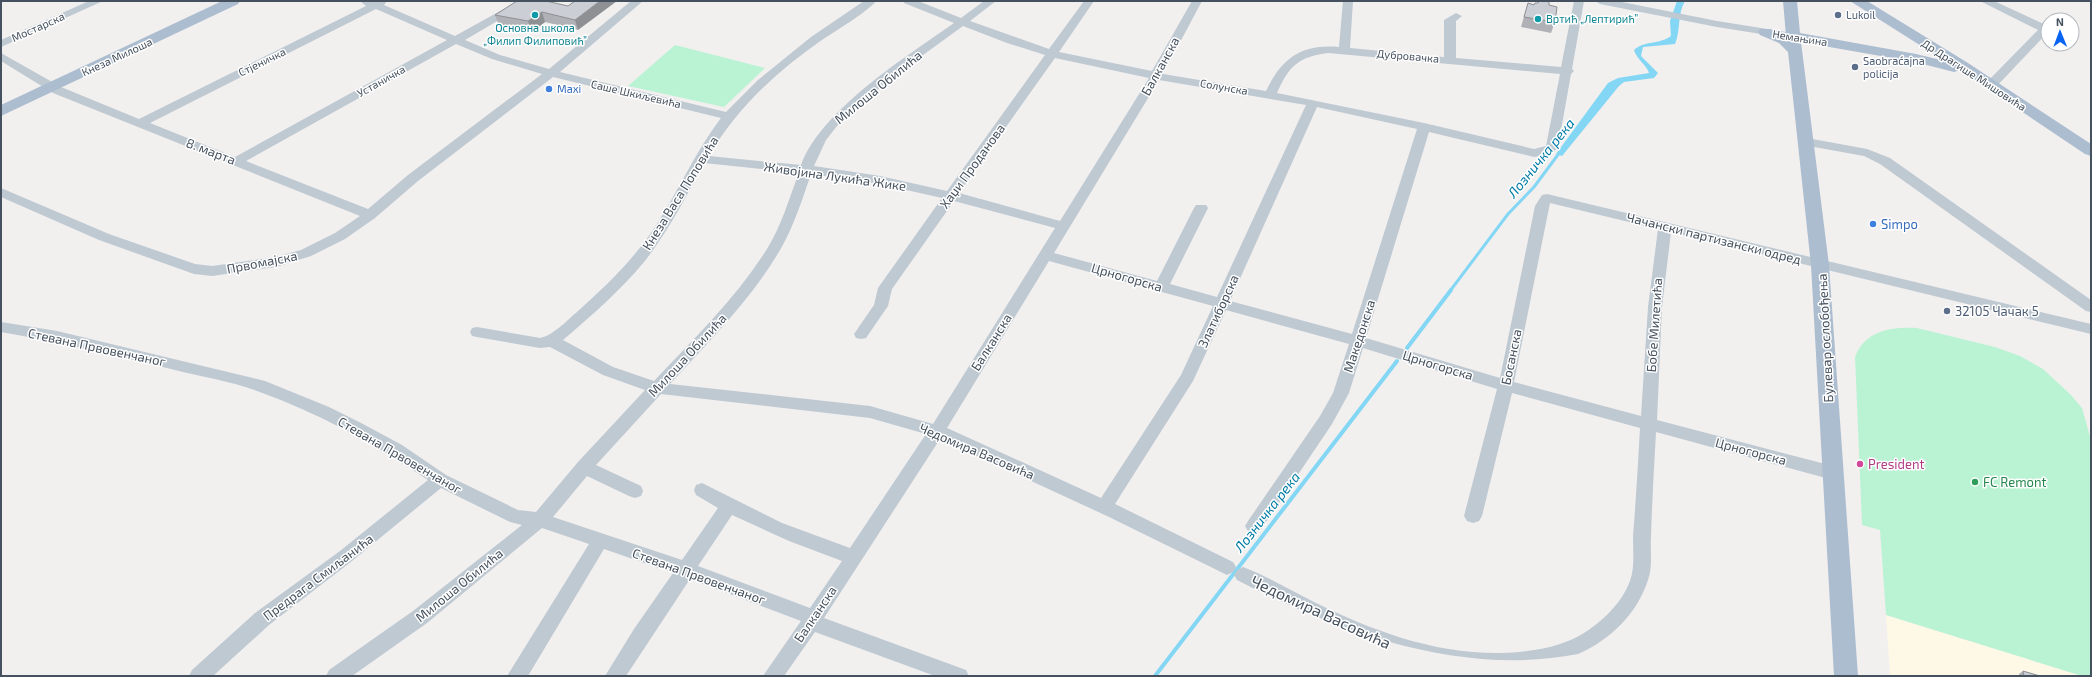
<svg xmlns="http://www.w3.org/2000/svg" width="2092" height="677" font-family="'Exo 2',sans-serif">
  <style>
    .commercial { fill: #fef8e7 }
    .green { fill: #baf3d3 }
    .water { fill: #83d7f4 }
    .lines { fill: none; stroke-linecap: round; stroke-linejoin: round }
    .stream-far1 { stroke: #83d7f4; stroke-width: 3 }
    .stream { stroke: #83d7f4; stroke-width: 4 }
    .minor { fill: #bec9d2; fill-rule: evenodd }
    .major { fill: #acbdd0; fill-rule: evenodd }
    .wall { fill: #afb1b6 }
    .shaded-wall { fill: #8e9094 }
    .building { fill: #cbced4; stroke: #8e9094 }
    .culture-dot { fill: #0f9aa8; stroke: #fff; stroke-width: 1.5 }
    .service-dot { fill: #5c6f8a; stroke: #fff; stroke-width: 1.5 }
    .shop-dot { fill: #3f7fe0; stroke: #fff; stroke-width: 1.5 }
    .hotel-dot { fill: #d1479c; stroke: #fff; stroke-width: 1.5 }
    .leisure-dot { fill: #2e9e5b; stroke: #fff; stroke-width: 1.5 }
    .labels { text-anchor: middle; stroke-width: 3; stroke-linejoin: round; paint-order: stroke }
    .far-service-label { font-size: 11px; fill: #4e5e75; stroke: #fff; text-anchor: start }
    .far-culture-label { font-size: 11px; fill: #0d838f; stroke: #fff; text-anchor: start }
    .far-street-label { font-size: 11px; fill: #45515e; stroke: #fff }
    .far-shop-label { font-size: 11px; fill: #366cbe; stroke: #fff; text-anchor: start }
    .street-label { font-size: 13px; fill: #45515e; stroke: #fff }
    .shop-label { font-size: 13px; fill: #366cbe; stroke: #fff; text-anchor: start }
    .service-label { font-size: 13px; fill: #4e5e75; stroke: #fff; text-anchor: start }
    .hotel-label { font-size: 13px; fill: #b23c85; stroke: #fff; text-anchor: start }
    .leisure-label { font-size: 13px; fill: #27864d; stroke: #fff; text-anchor: start }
    .water-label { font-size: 14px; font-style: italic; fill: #027ca6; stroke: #fff }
    .near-street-label { font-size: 16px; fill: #45515e; stroke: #fff }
  </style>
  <rect width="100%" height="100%" fill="#f2efef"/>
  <!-- commercial -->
  <polygon class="commercial" points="1886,615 2082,676 1890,676"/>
  <!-- green -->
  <g class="green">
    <polygon points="675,45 765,68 724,107 628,86"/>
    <path d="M 1917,328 L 1995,347 L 2020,356 L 2043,369 L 2071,395 L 2082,408 L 2091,440 L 2091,676 L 2082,676 L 1886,615 L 1880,530 L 1862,525 L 1855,357 C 1865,330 1892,327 1917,328 Z"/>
  </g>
  <!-- water -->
  <path class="water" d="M 1677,1 L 1685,1 C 1677,14 1681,30 1675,44 L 1643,47 L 1641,56 L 1658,73 L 1654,78 L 1624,82 L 1619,86 L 1562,156 L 1556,154 L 1608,83 L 1618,78 L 1649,73 C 1646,64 1637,60 1634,50 C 1645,40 1659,45 1671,36 L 1670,21 Z"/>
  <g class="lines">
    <!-- stream-far1 -->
    <polyline class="stream-far1" points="1450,291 1508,214 1534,187 1560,152"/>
    <!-- stream -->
    <g class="stream">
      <polyline points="1407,348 1451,290"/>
      <polyline points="1155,676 1397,361"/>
    </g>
    <!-- minor -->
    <g class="minor">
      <polygon points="89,1 103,1 1,47 1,40"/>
      <path d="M 360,1 L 387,1 L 384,5 L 455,36 L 518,1 L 531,1 L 465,40 L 500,55 L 549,69 L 631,1 L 643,1 L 560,72 L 726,112 L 758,80 L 811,37 L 864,1 L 876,1 C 869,11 832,33 819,42 C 775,73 736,109 709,156 L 801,165 C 822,109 906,57 954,23 L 904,3 L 903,1 L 918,1 L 961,18 L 984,1 L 996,1 L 970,21 L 1049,49 L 1084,1 L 1094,1 L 1059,52 L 1152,71 L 1192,1 L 1202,1 L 1163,74 L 1266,91 C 1282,58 1301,44 1339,47 L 1343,1 L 1353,1 L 1350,48 L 1444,57 L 1444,20 L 1456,13 L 1462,16 L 1456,21 L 1456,58 L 1561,67 L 1574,1 L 1584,1 L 1572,69 L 1574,71 L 1571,74 L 1558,147 L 1552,154 L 1534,157 L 1429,132 L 1366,338 L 1500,378 L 1535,206 L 1542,195 L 1547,194 L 2091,324 L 2091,334 L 1671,232 L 1662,307 L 1657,420 L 1833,466 L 1839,468 L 1841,473 L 1839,478 L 1833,480 L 1656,432 C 1654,467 1652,502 1651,537 C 1650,552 1653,565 1648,580 C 1637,614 1610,640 1578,654 C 1461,677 1339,632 1237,580 L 1234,575 L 1237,570 L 1243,567 C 1267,576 1290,590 1314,602 C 1373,631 1434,654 1501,653 C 1527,652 1553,649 1577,637 C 1599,625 1621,605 1630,581 C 1635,566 1633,552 1633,536 C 1636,500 1638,464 1640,428 L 1512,393 L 1482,516 L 1479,521 L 1473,523 L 1467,521 L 1464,516 L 1497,389 L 1363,348 L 1349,393 L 1332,424 L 1260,531 L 1254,533 L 1248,531 L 1245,526 L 1248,521 L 1320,416 L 1333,393 L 1349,344 L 1226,310 L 1193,381 L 1115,504 L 1233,562 L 1236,567 L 1233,572 L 1227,575 L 1221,572 L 1107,516 L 940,439 L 824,618 L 966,670 L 969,676 L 935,676 L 815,632 L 784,676 L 763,676 L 801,621 L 690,579 L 626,676 L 605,676 L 634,629 L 673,573 L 604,549 L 528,676 L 507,676 L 589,544 L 542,528 L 427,623 L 352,676 L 326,676 L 329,670 L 413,611 L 522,525 L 510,522 L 441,488 L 352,561 L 269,625 L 213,676 L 189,676 L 192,670 L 255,613 L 340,551 L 428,480 C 374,443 318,413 257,391 C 231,381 202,377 175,370 C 117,356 60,342 1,332 L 1,322 L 57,331 L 265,381 L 329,407 L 363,424 L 402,445 L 446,475 L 518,510 L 536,512 L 578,462 L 645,390 L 603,375 L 550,347 L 540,348 L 477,337 L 472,336 L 470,332 L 472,328 L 477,327 L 540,338 C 554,335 566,321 577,312 C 606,286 634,259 655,227 C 679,190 695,152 721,118 L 553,77 L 418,181 L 375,218 L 345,239 L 311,256 L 276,267 L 212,276 L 194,274 L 99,240 L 1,197 L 1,188 L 109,234 L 195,264 L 212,266 L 275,257 L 301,250 L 335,233 L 360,216 L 53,93 L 1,61 L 1,53 L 61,87 L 139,119 L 366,6 ZM 376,9 L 447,40 L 235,157 L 150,123 ZM 963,26 L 1007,43 L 1045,55 L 947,191 L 880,176 L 814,166 L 826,140 L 837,126 L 890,79 ZM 456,44 L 492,59 L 542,74 L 408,175 L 368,209 L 246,161 ZM 1328,53 L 1560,74 L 1546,146 L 1534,149 L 1424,123 L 1277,93 C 1289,66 1298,57 1328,53 ZM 1055,58 L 1149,78 L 1060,221 L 959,193 ZM 1159,80 L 1306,105 L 1217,297 L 1170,284 L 1208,208 L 1206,205 L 1196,205 L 1194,208 L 1157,281 L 1054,253 ZM 1317,107 L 1417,129 L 1352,334 L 1230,301 ZM 704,163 L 799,173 C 789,198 782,225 767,249 C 736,298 694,339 654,381 L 613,367 L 563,340 C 591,316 620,291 644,262 C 668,232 686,197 704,163 ZM 811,174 L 880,184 L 942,198 L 878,288 L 874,305 L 854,334 L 856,338 L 861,339 L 866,338 L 888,306 L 892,289 L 954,201 L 1055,228 L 933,424 L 870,406 L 670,384 C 709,341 751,300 780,250 C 794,226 802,200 811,174 ZM 1550,203 L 1658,229 L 1648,307 L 1641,416 L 1514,382 ZM 1049,261 L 1213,306 L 1181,375 L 1101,498 L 947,428 ZM 661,394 L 870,418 L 926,434 L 850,548 L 782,523 L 702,483 L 696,485 L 694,490 L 696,495 L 718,508 L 682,560 L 553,517 L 587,476 L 629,496 L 635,498 L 641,496 L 643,491 L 641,486 L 596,465 ZM 732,515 L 789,541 L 842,561 L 810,608 L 698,566 Z"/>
      <polygon points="1595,1 1617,1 1717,21 1793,33 1799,36 1793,39 1717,27 1600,4"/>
      <polygon points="1980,1 1994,1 2048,26 2048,32 1995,88 1991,89 1985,85 1987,82 2038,30"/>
      <polygon points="1807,138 1867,149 1890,158 2091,300 2091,312 2086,311 1880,164 1864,156 1803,145 1801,142 1803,139"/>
    </g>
    <!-- major -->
    <g class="major">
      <polygon points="222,1 240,1 238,4 1,116 1,105"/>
      <polygon points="1783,1 1797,1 1800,33 1916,54 1945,61 1850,1 1867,1 1968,63 2091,144 2091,156 2085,154 1960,70 1954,72 1915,62 1801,42 1829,265 1858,676 1834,676 1811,265 1788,52 1779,43 1760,35 1758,32 1760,29 1770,29 1786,36"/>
    </g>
  </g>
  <!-- wall -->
  <g class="wall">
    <polygon points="575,1 578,30 545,22 532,32 499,26 495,15 568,6"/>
    <polygon points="1538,1 1549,5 1555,22 1551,33 1521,27 1528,3 1534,5 1538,3"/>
    <polygon points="2023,671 2040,676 2019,676 2019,674"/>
  </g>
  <!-- shaded-wall -->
  <g class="shaded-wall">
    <polygon points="600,1 617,1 578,30 575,20"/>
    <polygon points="542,12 545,22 532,32 528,21"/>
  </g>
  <!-- building -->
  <g class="building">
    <polygon points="517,1 546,1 568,6 575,1 600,1 575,20 542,12 528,21 495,15"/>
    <polygon points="1539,1 1549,1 1549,5 1557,7 1555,22 1524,17 1528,3 1534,5 1535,3 1538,3"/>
    <polygon points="2023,671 2040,676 2024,676"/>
  </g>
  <!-- markers -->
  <g class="culture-dot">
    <circle cx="535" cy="15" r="4"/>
    <circle cx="1538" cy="19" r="4"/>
  </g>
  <g class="service-dot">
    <circle cx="1838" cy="15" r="4"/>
    <circle cx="1855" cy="67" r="4"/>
    <circle cx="1947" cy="311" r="4"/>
  </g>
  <g class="shop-dot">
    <circle cx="549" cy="89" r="4"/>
    <circle cx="1873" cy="224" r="4"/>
  </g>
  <circle class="hotel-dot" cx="1860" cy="464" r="4"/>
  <circle class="leisure-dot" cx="1975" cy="482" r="4"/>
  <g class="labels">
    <!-- far-service labels -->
    <g class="far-service-label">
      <text x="1846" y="19">Lukoil</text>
      <text x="1863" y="65">Saobraćajna<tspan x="1863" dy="13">policija</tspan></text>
    </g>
    <!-- far-culture labels -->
    <g class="far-culture-label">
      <text x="1546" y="23">Вртић „Лептирић”</text>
      <text x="535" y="32" text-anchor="middle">Основна школа<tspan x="535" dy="13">„Филип Филиповић”</tspan></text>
    </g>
    <!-- far-street labels -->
    <g class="far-street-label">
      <text transform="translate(38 27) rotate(-24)" y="4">Мостарска</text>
      <text transform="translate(1800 38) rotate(9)" y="4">Немањина</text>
      <text transform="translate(1408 56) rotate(5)" y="4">Дубровачка</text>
      <text transform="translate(117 57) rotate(-25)" y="4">Кнеза Милоша</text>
      <text transform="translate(262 62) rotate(-26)" y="4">Стјеничка</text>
      <text transform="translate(1974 75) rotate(33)" y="4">Др Драгише Мишовића</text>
      <text transform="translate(381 81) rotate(-29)" y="4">Устаничка</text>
      <text transform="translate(1224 87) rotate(10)" y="4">Солунска</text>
      <text transform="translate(636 94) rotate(13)" y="4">Саше Шкиљевића</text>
    </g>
    <!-- far-shop labels -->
    <g class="far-shop-label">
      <text x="557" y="93">Maxi</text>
    </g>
    <!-- street labels -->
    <g class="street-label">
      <text transform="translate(1160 66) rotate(-61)" y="5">Балканска</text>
      <text transform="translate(878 87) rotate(-39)" y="5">Милоша Обилића</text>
      <text transform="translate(211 151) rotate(21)" y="5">8. марта</text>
      <text transform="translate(972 166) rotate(-54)" y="5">Хаџи Проданова</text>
      <text transform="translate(835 176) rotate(8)" y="5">Живојина Лукића Жике</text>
      <text transform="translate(680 193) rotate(-58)" y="5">Кнеза Васа Поповића</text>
      <text transform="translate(1714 238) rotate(14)" y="5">Чачански партизански одред</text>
      <text transform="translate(262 262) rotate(-11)" y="5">Првомајска</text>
      <text transform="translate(1127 277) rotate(16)" y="5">Црногорска</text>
      <text transform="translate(1218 311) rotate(-65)" y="5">Златиборска</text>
      <text transform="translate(1654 325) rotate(-86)" y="5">Бобе Милетића</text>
      <text transform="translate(1359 336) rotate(-72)" y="5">Македонска</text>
      <text transform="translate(1825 338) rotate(-93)" y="5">Булевар ослобођења</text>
      <text transform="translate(991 342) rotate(-58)" y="5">Балканска</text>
      <text transform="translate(97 347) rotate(12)" y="5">Стевана Првовенчаног</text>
      <text transform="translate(687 355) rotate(-47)" y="5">Милоша Обилића</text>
      <text transform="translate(1511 357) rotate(-78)" y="5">Босанска</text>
      <text transform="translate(1438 365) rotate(17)" y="5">Црногорска</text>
      <text transform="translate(977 451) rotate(23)" y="5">Чедомира Васовића</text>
      <text transform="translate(1751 451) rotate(15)" y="5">Црногорска</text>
      <text transform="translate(400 455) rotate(30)" y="5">Стевана Првовенчаног</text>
      <text transform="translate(699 576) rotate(20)" y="5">Стевана Првовенчаног</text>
      <text transform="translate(318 577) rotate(-37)" y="5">Предрага Смиљанића</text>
      <text transform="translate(459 585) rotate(-39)" y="5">Милоша Обилића</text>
      <text transform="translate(815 614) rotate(-56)" y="5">Балканска</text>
    </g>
    <!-- shop labels -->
    <g class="shop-label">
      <text x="1881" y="229">Simpo</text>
    </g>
    <!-- service labels -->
    <g class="service-label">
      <text x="1955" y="316">32105 Чачак 5</text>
    </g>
    <!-- hotel labels -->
    <g class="hotel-label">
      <text x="1868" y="469">President</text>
    </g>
    <!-- leisure labels -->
    <g class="leisure-label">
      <text x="1983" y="487">FC Remont</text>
    </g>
    <!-- water labels -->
    <g class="water-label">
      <text transform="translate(1541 158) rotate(-51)" y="5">Лозничка река</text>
      <text transform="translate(1267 512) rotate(-52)" y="5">Лозничка река</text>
    </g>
    <!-- near-street labels -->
    <g class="near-street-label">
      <text transform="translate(1321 612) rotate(25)" y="6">Чедомира Васовића</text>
    </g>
  </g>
  <!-- border -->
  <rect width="2092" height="677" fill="none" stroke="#45515e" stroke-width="4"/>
  <!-- north arrow -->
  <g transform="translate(2060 32) rotate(359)"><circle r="19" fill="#ffffff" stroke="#b5b9bf"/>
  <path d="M0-3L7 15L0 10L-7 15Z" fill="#0964f2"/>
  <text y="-6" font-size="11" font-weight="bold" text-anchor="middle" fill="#45515e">N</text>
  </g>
</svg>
